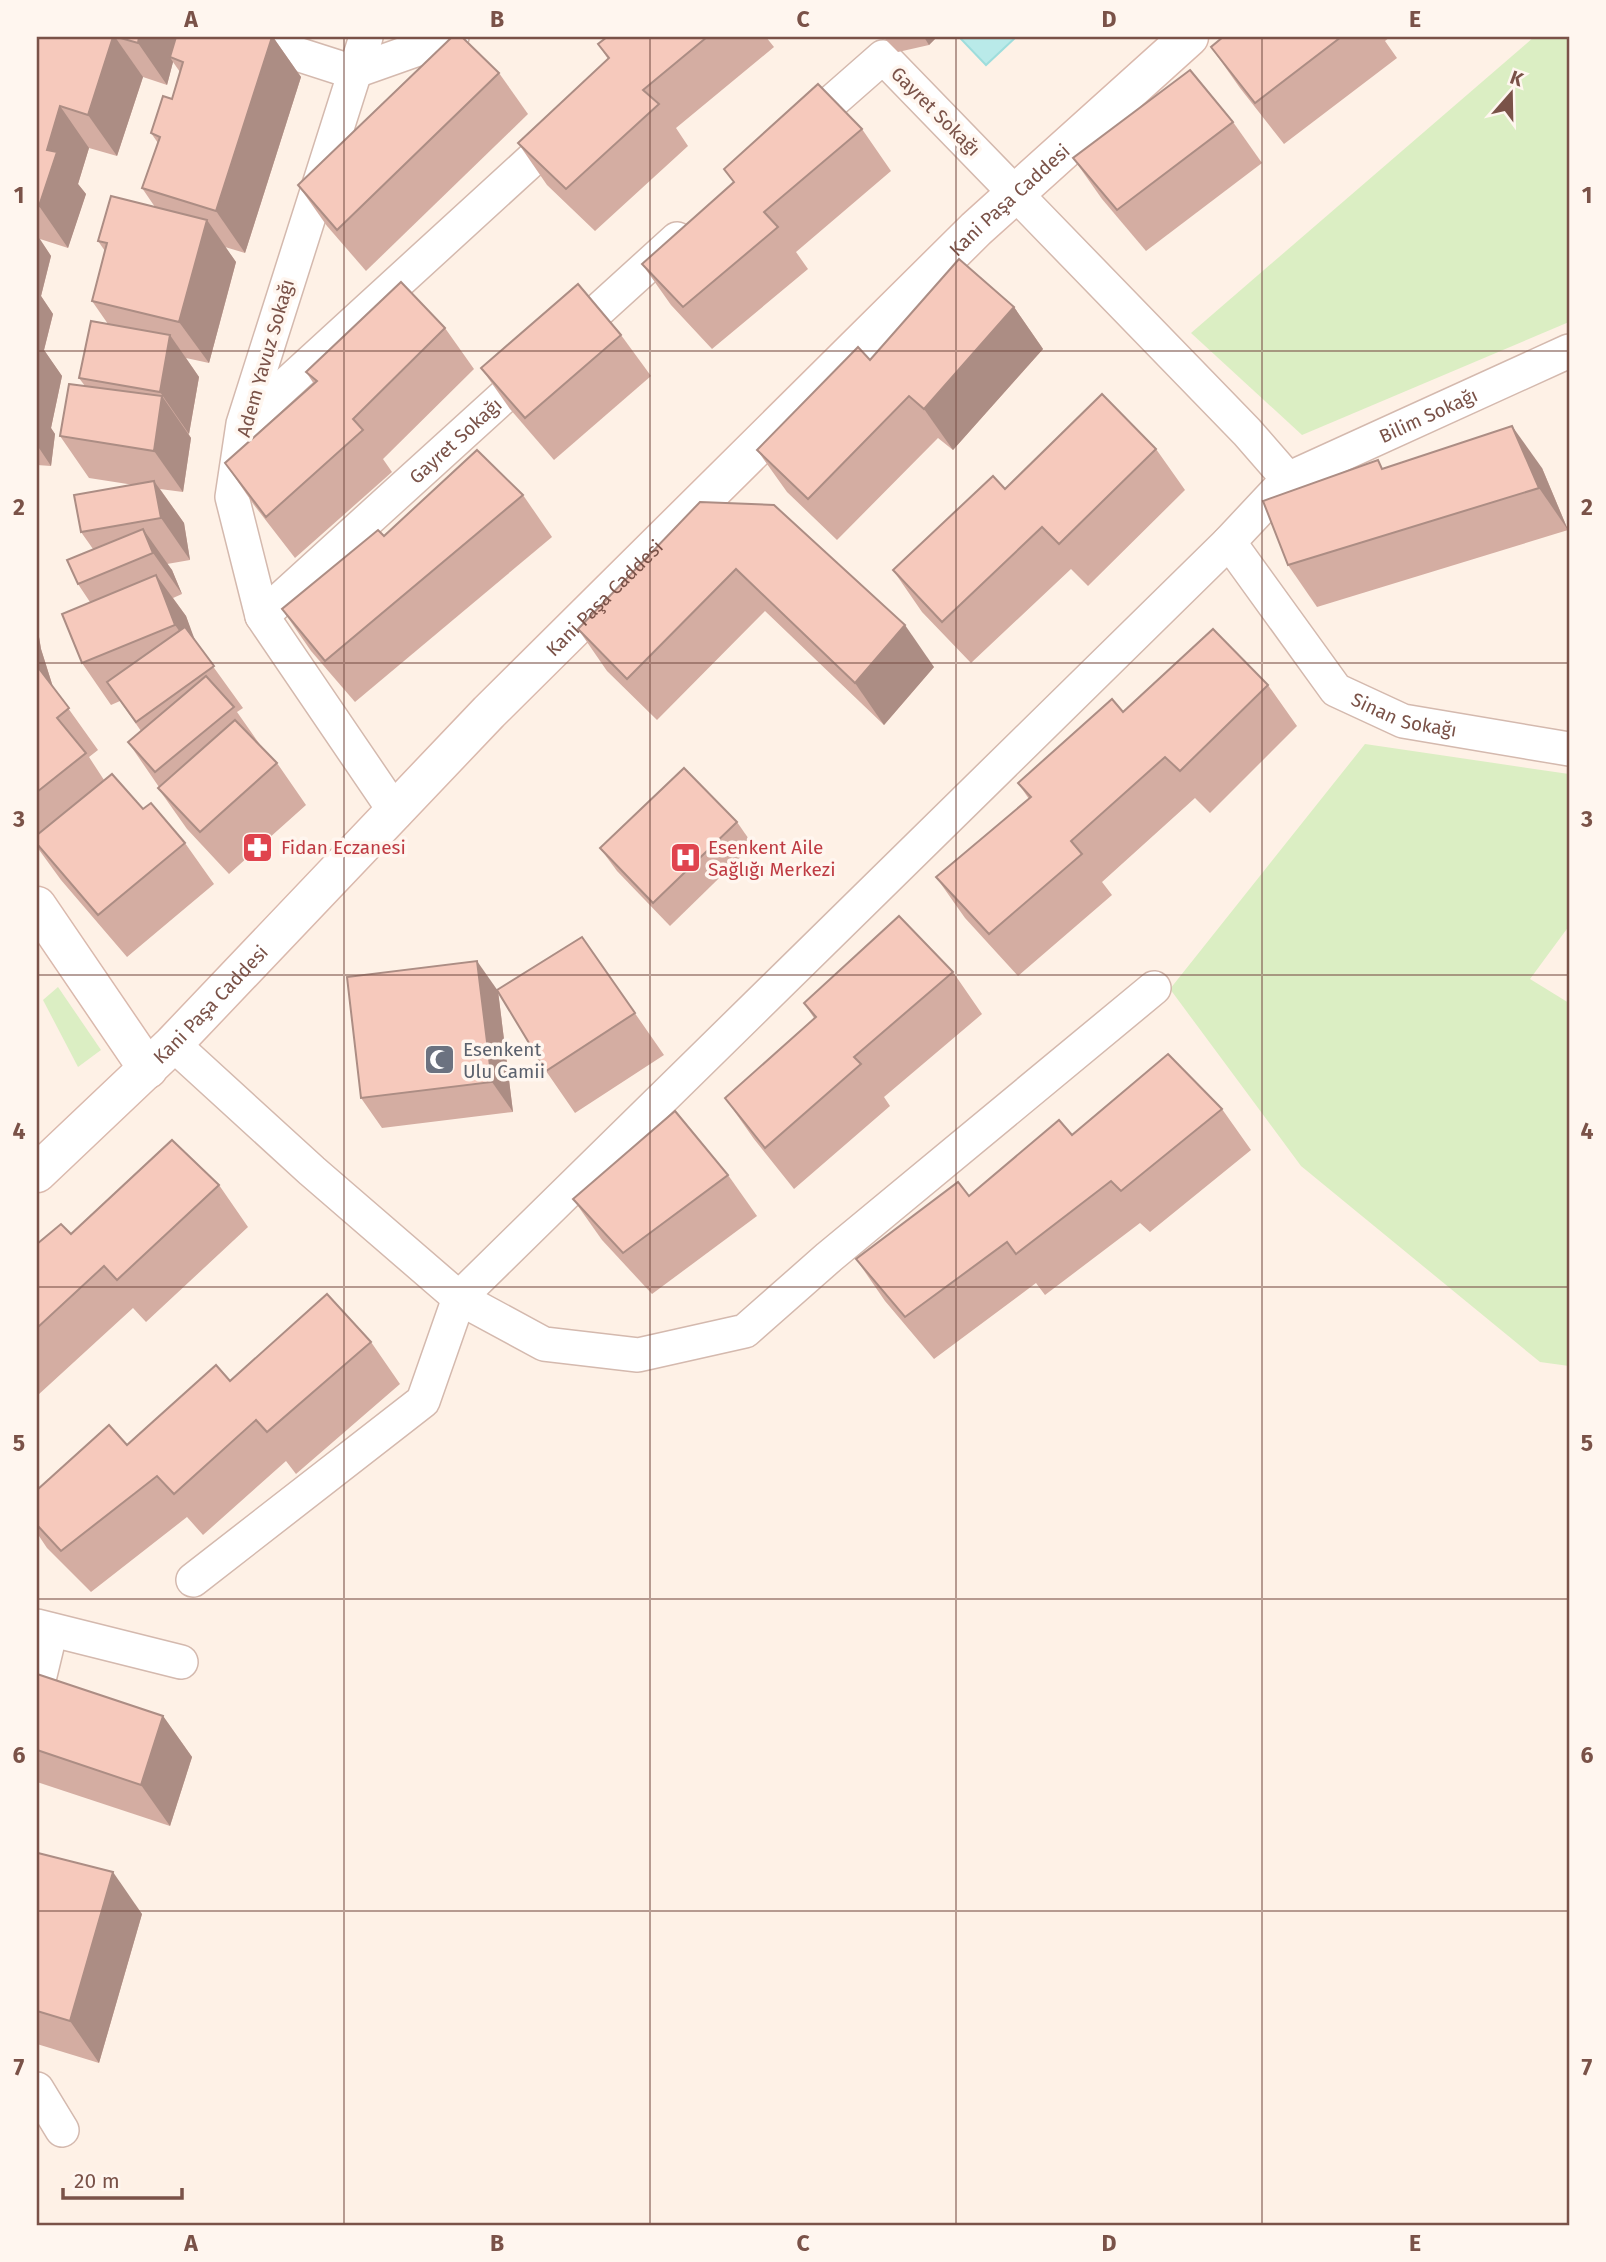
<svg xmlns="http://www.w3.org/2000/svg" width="1606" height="2262" font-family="'Fira Sans',sans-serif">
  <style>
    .green { fill: #dbeec3 }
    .water { fill: #b9eae9; stroke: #9edddc; stroke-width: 2 }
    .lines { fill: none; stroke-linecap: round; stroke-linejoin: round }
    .street-casing { stroke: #d4b9ae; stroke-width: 36 }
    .secondary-casing { stroke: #dab9ad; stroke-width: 41 }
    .street { stroke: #fff; stroke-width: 33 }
    .secondary { stroke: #fff; stroke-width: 38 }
    .wall { fill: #d4ada2 }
    .shaded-wall { fill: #ac8d84 }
    .building { fill: #f6c9bc; stroke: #ac8d84; stroke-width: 2 }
    .grid { fill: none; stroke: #7a5248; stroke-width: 2; stroke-opacity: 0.55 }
    .labels { text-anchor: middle; stroke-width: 7; stroke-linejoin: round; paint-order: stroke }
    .street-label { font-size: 19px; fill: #7a5248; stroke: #fff6ef }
    .health-label { font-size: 19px; fill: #be3a42; stroke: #fff6ef; text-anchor: start }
    .worship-label { font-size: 19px; fill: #5b616d; stroke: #fff6ef; text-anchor: start }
    .neatline { fill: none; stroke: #7a5248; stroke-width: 2.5 }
    .grid-label { font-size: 23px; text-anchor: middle; font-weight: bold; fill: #7a5248 }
  </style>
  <rect width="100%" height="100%" fill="#fef1e6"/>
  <!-- green -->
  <g class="green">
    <polygon points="1534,37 1569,37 1569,322 1302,435 1191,333"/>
    <polygon points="1365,744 1569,774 1569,926 1530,979 1569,1003 1569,1366 1540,1362 1301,1166 1170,989"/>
    <polygon points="58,987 101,1050 78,1067 43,1000"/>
  </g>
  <!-- water -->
  <polygon class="water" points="964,37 1016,37 986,65 961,39"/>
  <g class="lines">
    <defs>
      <g id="street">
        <polyline points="244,37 353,72 452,37"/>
        <polyline points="366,37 243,424 232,497 262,616 396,813"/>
        <polyline points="245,422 549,144"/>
        <path id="s1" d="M 1288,479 L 1569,351"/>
        <path id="s2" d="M 1229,542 L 1336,690 L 1403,721 L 1569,749"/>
        <path id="s3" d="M 262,616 L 677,239"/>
        <polyline points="173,1044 312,1171 459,1298 1229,542 1288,479 1247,432 883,57 801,129"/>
        <polyline points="193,1580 423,1401 459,1298 544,1344 638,1355 745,1331 829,1257 1154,988"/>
        <polyline points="37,1626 181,1662"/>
        <polyline points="37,1688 51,1630"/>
        <polyline points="37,2089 62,2130"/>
      </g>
      <g id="secondary">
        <polyline points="37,906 148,1069"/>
        <path id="s4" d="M 37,1173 L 173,1044 L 489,712 L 976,229 L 1189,37"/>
      </g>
    </defs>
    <!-- street casing -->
    <use href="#street" class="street-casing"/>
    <!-- secondary casing -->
    <use href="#secondary" class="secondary-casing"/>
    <!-- street -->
    <use href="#street" class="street"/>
    <!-- secondary -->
    <use href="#secondary" class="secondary"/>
  </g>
  <!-- wall -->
  <g class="wall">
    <polygon points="37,37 273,37 301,77 245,253 225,247 236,262 209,363 186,358 199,377 189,434 188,433 191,438 183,492 160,489 184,523 190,560 167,564 172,570 182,594 173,598 186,616 194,640 243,708 237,712 263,749 277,763 306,805 229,874 187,829 158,788 159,787 128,742 141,731 120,701 111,705 82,663 90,602 78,584 93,549 81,532 134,485 89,478 60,436 85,386 79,378 108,324 92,301 105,251 98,241 155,207 142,188 158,143 151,133 172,99 180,72 173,62 167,85 143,77 117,156 89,148 78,184 86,194 68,248 40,239 51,256 41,296 53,314 44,350 62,376 51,428 55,434 51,466 37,465"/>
    <polygon points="607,37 766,37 774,47 676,128 688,146 595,231 547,185 518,143 608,59 598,44"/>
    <polygon points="883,37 937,37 929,45 898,52"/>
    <polygon points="1223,37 1390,37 1385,41 1397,58 1284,144 1240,88 1211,47"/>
    <polygon points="499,73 528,114 366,271 327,226 298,185"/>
    <polygon points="1233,122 1262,163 1146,251 1102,199 1073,158"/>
    <polygon points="862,129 891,171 796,252 808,269 712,349 671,305 642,264"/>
    <polygon points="1014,307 1043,349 953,450 938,438 837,540 787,492 757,450 870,360"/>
    <polygon points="445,328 474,369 383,459 392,472 295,558 254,505 225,463 314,384 306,372"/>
    <polygon points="621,335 651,376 554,460 510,409 481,368"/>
    <polygon points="1156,449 1185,490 1088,586 1071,569 971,663 922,612 893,570 1005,489"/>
    <polygon points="1384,468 1542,468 1568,530 1317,607 1288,565"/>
    <polygon points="523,495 552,537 355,702 311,651 282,609 384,536"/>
    <polygon points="700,502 934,667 884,725 765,611 657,720 607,671 578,629"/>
    <polygon points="37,625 41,649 53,687 98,750 89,757 104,780 185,843 214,884 127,957 61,880 37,847"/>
    <polygon points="1268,685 1297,726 1210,813 1195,798 1102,882 1112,895 1018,976 965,918 936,877 1029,799 1018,783 1123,712"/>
    <polygon points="737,822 753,845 670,926 617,871 600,848"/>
    <polygon points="582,937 664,1055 575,1113 546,1071 498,991 513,1112 382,1128 361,1098 497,990"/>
    <polygon points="953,972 982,1014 884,1097 890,1106 794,1189 754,1139 725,1098 814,1018 804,1003"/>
    <polygon points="1222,1109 1251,1150 1150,1232 1140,1223 1045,1295 1036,1283 934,1359 885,1301 856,1259 969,1196 1072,1135"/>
    <polygon points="728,1175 757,1216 652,1294 602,1240 573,1199"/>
    <polygon points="219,1185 248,1227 146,1322 133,1308 38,1395 37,1394 37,1244"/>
    <polygon points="371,1342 400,1384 296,1474 286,1461 203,1535 187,1517 91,1592 47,1548 37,1533 37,1490 127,1445 230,1381"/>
    <polygon points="37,1674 163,1716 192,1757 170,1826 37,1782"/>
    <polygon points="37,1857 142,1914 99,2063 37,2044"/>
  </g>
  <!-- shaded-wall -->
  <g class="shaded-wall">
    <polygon points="113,37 115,37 143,77 117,156 88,115"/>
    <polygon points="139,37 180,37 170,57 173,62 167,85 138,43"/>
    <polygon points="272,37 273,37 301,77 245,253 216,211"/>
    <polygon points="924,37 937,37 929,45"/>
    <polygon points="60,106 89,148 78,184 86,194 68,248 39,206 47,150"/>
    <polygon points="207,220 236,262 209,363 179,322"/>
    <polygon points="37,235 51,256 41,296 53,314 44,350 62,376 51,428 55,434 51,466 37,445"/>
    <polygon points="1014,307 1043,349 953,450 924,409"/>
    <polygon points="170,335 199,377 189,434 160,392"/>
    <polygon points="162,396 191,438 183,492 154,451"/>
    <polygon points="1512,426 1542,468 1568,530 1539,488"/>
    <polygon points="154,481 184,523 190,560 161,518"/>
    <polygon points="143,529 172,570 182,594 153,553"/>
    <polygon points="156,575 186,616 205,667 175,625"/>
    <polygon points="37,625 41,649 57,700 37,671"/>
    <polygon points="905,625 934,667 884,725 855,683"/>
    <polygon points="477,961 498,991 513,1112 492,1082"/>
    <polygon points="163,1716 192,1757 170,1826 141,1785"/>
    <polygon points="113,1872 142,1914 99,2063 70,2021"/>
  </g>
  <!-- building -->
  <g class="building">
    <polygon points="37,37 113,37 88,115 60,106 47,150 57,152 39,206 37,205"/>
    <polygon points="117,37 139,37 138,43"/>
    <polygon points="176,37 272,37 216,211 142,188 160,137 151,133 163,96 172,99 183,62 170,57"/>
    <polygon points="452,37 462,37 499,73 337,230 298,185"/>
    <polygon points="607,37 707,37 643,90 659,104 566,189 518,143 609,58 598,44"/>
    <polygon points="1223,37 1341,37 1255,103 1211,47"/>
    <polygon points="1190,70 1233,122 1117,210 1073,158"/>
    <polygon points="818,84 862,129 764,212 778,227 683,307 642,264 734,182 724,169"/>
    <polygon points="111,196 207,220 179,322 92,301 107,243 98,241"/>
    <polygon points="959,259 1014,307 924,409 909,396 808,499 757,450 858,347 870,360"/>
    <polygon points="401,282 445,328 353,419 363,430 266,517 225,463 317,381 306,372"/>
    <polygon points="578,284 621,335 525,418 481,368"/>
    <polygon points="91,321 170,335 160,392 79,378"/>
    <polygon points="69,384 162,396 154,451 60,436"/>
    <polygon points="1102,394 1156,449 1059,544 1042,527 942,622 893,570 993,476 1005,489"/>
    <polygon points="1512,426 1539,488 1288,565 1263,501 1378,460 1382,469"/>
    <polygon points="477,450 523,495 325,661 282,609 378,530 384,536"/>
    <polygon points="154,481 161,518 81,532 74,495"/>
    <polygon points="700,502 774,505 905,625 855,683 736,569 627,679 578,629"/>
    <polygon points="143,529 153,553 78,584 67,560"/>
    <polygon points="156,575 175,625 82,663 62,614"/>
    <polygon points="185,627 214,666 136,722 107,682"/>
    <polygon points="1213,629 1268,685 1180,771 1165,757 1071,841 1082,854 989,934 936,877 1031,797 1018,783 1112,699 1123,712"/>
    <polygon points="37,666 69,708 57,718 86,753 37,792"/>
    <polygon points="206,676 234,707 155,772 128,742"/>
    <polygon points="235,720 277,763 200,832 158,788"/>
    <polygon points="684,768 737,822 653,903 600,848"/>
    <polygon points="112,774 143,809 151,803 185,843 98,915 37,844 37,835"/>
    <polygon points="899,916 953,972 854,1057 861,1064 765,1148 725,1098 816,1017 804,1003"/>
    <polygon points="582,937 635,1013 546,1071 497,990"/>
    <polygon points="477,961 492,1082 361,1098 347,977"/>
    <polygon points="1168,1054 1222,1109 1121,1191 1111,1181 1016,1254 1007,1242 905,1317 856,1259 958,1182 969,1196 1059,1120 1072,1135"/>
    <polygon points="675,1111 728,1175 623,1253 573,1199"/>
    <polygon points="172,1140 219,1185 117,1280 104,1266 37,1328 37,1244 61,1224 71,1234"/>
    <polygon points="327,1294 371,1342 267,1432 256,1420 174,1494 157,1476 61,1551 37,1525 37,1490 109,1425 127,1445 216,1365 230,1381"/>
    <polygon points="37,1674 163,1716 141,1785 37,1750"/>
    <polygon points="38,1853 113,1872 70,2021 37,2011 37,1857"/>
  </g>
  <!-- grid -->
  <path class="grid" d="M 344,37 L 344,2225M 650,37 L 650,2225M 956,37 L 956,2225M 1262,37 L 1262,2225M 37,351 L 1569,351M 37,663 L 1569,663M 37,975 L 1569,975M 37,1287 L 1569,1287M 37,1599 L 1569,1599M 37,1911 L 1569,1911"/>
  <!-- icons -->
  <defs>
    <symbol id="pharmacy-square" viewBox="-11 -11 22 22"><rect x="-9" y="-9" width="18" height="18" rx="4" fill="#e0444e" stroke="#fff6ef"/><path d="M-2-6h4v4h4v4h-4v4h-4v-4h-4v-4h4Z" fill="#fff"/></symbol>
    <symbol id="hospital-square" viewBox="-11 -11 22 22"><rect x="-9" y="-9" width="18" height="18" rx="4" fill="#e0444e" stroke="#fff6ef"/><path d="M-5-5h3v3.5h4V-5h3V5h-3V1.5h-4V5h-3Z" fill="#fff"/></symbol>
    <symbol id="mosque-square" viewBox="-11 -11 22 22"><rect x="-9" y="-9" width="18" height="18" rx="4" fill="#6b7280" stroke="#fff6ef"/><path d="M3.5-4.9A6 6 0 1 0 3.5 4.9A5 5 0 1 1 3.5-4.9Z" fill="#fff"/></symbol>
  </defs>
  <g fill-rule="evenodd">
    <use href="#pharmacy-square" x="240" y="830" width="35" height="35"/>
    <use href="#hospital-square" x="668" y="840" width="35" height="35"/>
    <use href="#mosque-square" x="422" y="1042" width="35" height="35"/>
  </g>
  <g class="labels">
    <!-- street labels -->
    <g class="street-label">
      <text transform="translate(936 111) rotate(45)" y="7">Gayret Sokağı</text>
      <text dy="7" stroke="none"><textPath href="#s4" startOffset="1376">Kani Paşa Caddesi</textPath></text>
      <text transform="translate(265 358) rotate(-74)" y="7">Adem Yavuz Sokağı</text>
      <text dy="7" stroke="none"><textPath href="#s1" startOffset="154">Bilim Sokağı</textPath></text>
      <text dy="7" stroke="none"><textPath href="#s3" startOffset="261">Gayret Sokağı</textPath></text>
      <text dy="7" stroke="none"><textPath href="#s4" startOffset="808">Kani Paşa Caddesi</textPath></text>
      <text dy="7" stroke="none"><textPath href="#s2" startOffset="256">Sinan Sokağı</textPath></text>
      <text dy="7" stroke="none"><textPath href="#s4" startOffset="242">Kani Paşa Caddesi</textPath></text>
    </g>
    <!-- health labels -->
    <g class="health-label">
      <text x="281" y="854">Fidan Eczanesi</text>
      <text x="708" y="854">Esenkent Aile<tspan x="708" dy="22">Sağlığı Merkezi</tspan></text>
    </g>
    <!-- worship labels -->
    <g class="worship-label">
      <text x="463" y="1056">Esenkent<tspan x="463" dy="22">Ulu Camii</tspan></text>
    </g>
  </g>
  <!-- border -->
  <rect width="1606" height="2262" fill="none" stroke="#fff6ef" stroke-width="77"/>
  <!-- north arrow -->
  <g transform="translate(1511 94) rotate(20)" stroke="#fff6ef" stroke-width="5" paint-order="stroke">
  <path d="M0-5L12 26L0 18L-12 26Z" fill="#7a5248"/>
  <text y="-10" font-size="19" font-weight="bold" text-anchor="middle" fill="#7a5248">K</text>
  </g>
  <!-- scale -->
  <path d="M63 2188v10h119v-10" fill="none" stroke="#7a5248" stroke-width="3.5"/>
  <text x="74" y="2188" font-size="21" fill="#7a5248" stroke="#fff6ef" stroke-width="5" paint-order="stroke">20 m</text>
  <rect x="38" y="38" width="1530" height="2186" class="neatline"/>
  <g class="grid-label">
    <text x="191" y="27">A</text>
    <text x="497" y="27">B</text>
    <text x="803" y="27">C</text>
    <text x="1109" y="27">D</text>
    <text x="1415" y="27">E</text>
    <text x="19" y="203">1</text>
    <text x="1587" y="203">1</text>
    <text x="19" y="515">2</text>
    <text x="1587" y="515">2</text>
    <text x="19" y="827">3</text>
    <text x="1587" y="827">3</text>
    <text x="19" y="1139">4</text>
    <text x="1587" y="1139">4</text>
    <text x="19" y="1451">5</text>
    <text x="1587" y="1451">5</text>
    <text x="19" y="1763">6</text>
    <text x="1587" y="1763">6</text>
    <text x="19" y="2075">7</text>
    <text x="1587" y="2075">7</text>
    <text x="191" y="2251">A</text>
    <text x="497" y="2251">B</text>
    <text x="803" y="2251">C</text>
    <text x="1109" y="2251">D</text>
    <text x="1415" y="2251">E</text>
  </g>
</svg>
